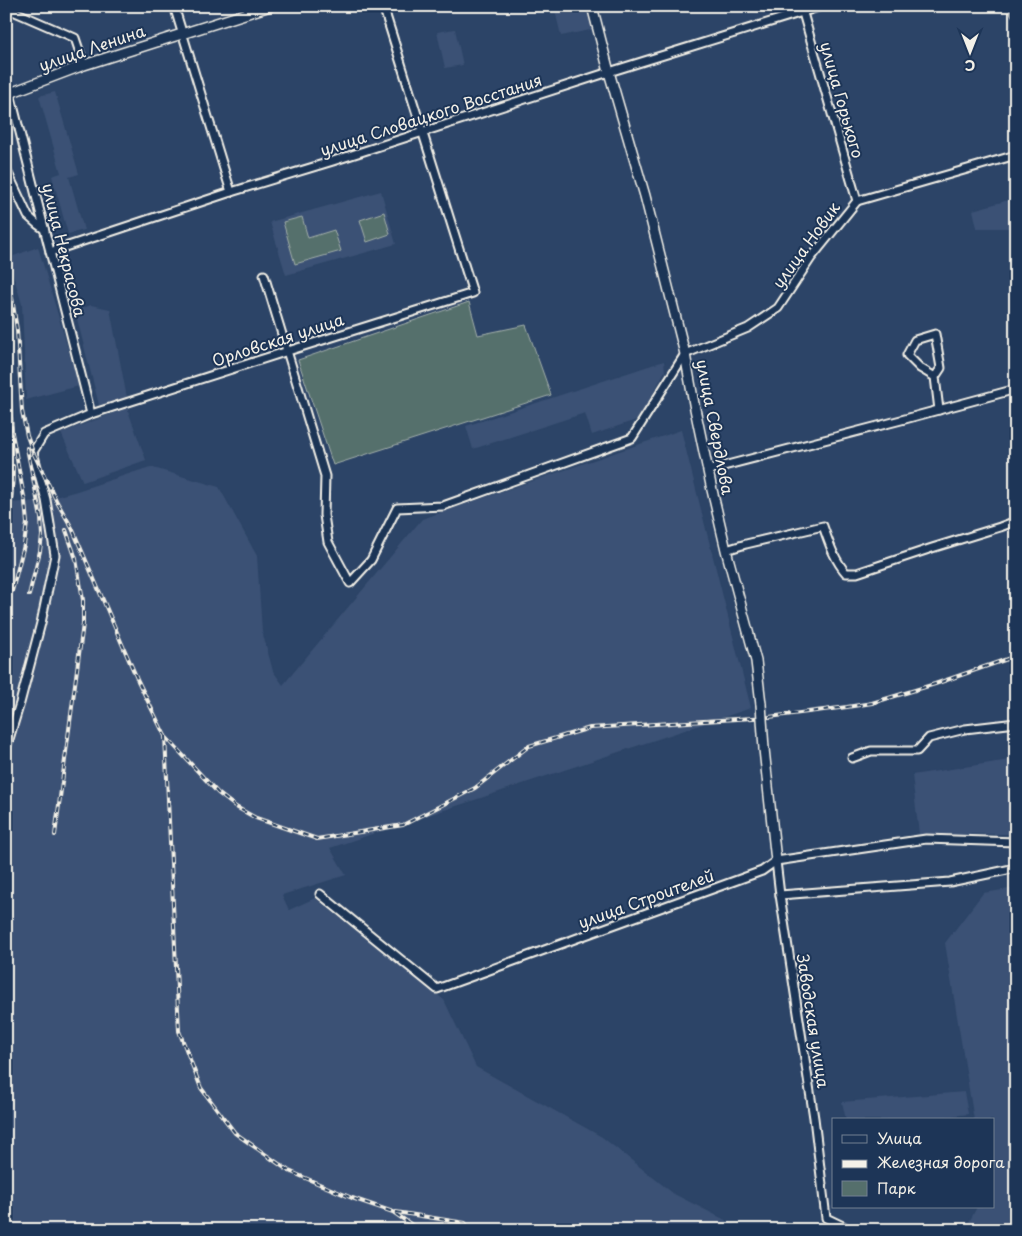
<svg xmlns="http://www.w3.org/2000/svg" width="1022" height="1236" font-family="'Playpen Sans',sans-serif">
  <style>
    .built { fill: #3b5174 }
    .green { fill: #556f6c; stroke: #a4b0aa }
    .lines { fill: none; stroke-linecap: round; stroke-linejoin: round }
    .minor-casing { stroke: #f4f1e8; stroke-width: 11 }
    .major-casing { stroke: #f4f1e8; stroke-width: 12 }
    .minor { stroke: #1d3557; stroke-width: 7 }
    .major { stroke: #1d3557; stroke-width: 9 }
    .rail-casing { stroke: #f4f1e8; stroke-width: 4 }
    .rail { stroke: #1d3557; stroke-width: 2; stroke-dasharray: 5.5; stroke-linecap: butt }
    .major-bridge-casing { stroke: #f4f1e8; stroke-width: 12; stroke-linecap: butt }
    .major-bridge { stroke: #1d3557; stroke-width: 9 }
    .labels { text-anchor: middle; stroke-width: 4; stroke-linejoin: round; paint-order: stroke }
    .street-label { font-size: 16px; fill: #f4f1e8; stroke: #1d3557 }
  </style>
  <rect width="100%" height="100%" fill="#2c4467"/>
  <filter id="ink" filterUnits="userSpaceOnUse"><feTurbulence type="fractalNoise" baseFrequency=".02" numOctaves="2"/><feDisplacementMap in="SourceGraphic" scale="10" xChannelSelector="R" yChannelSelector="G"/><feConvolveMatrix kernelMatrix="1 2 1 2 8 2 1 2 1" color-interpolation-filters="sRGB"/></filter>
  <g filter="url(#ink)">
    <!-- built -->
    <g class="built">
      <polygon points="554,6 588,6 595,29 561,36"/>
      <polygon points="455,29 463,65 445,68 437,32"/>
      <polygon points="55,92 79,174 69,177 84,230 68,234 52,176 61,173 39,96"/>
      <polygon points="381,191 396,244 286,275 270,222"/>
      <polygon points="1016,198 1016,228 977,228 973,210"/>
      <polygon points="38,247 79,386 26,400 22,304 8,258"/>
      <polygon points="91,305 110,309 127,398 99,405 75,311"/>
      <polygon points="664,361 665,371 639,419 592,435 585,413 473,449 466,426"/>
      <polygon points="127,408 146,460 83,482 61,433"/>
      <polygon points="681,430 751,708 330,848 346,875 282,895 289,910 315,898 444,1000 476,1067 602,1137 674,1194 745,1230 6,1230 6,503 41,501 77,491 150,467 219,487 257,556 262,631 273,671 283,685 422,519"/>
      <polygon points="1016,759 1016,834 919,834 912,775"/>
      <polygon points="1016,888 1016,1230 965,1230 977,1207 993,1207 993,1120 974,1120 945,943 983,893"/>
      <polygon points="964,1092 968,1114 921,1120 846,1120 842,1102"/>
    </g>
    <!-- green -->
    <g class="green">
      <polygon points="384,212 390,234 367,242 360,220"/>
      <polygon points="302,217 308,238 334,230 341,251 295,264 283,222"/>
      <polygon points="469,302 478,335 526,325 551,395 333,465 298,360"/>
    </g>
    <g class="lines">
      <defs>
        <g id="minor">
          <polyline points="174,6 231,192"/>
          <polyline points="801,6 857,201"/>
          <polyline points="1014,6 1016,13"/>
          <polyline points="6,8 75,38 84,65"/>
          <polyline points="10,93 91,414"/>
          <polyline points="6,169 28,216 37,224 44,229"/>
          <polyline points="50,252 231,192 333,161 609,72 822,6"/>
          <polyline points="264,275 325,476 324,515 328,542 350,583 371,560 397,508 443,506 632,438 685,354 748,328 778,308 811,258 857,201 1016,155"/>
          <polyline points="935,377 941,368 935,334 915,340 907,355 920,368 935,377 939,410"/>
          <polyline points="708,470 905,419 1016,389"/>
          <path d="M 726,550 L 746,544 L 823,526 C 829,543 834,559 846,573 L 857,573 L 932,548 L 1000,527 L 1016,521"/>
          <polyline points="6,749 20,703 41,623 55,555 46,500 33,452 44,434 91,414 288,351 473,293 383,6"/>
          <polyline points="852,758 871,751 917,751 929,738 965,729 1016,723"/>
          <polyline points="776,861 780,895 814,1118 826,1218 851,1230"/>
          <polyline points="320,894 437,989 762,871 776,861 926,839 1016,842"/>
          <polyline points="780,895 950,882 1016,868"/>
        </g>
        <g id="major">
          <polyline points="592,6 609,72 645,196 685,354 694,404 712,490 726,550 756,661 761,704"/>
          <polyline points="10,93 84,65 270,6"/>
          <polyline points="764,749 776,861"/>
        </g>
      </defs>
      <!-- minor casing -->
      <use href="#minor" class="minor-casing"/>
      <!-- major casing -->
      <use href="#major" class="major-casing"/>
      <!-- minor -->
      <use href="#minor" class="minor"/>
      <!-- major -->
      <use href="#major" class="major"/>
      <defs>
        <g id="rail">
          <polyline points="6,281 12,298 17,330 22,411 27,436 33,452 57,502 72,528 138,681 165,736 218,793 236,807 256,818 317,839 403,825 475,788 529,746 590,728 769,717 847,707 872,703 935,684 1016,656"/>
          <polyline points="6,332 12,433 25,502 27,523 24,545 12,591"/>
          <polyline points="27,448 41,518 42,536 40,551 29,595"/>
          <path d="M 6,526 C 11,507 13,486 13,466"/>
          <polyline points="165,736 179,1031 201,1088 235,1133 289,1171 352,1198 393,1212 419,1230"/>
          <polyline points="55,835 83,624 83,600 76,559 66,530"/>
          <polyline points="396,1212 465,1223 470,1230"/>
        </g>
      </defs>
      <!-- rail casing -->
      <use href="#rail" class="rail-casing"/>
      <!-- rail -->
      <use href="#rail" class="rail"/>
      <defs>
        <polyline id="major-bridge" points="761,704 764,749"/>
      </defs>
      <!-- major-bridge casing -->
      <use href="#major-bridge" class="major-bridge-casing"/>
      <!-- major-bridge -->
      <use href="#major-bridge" class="major-bridge"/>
    </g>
  </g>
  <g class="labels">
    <!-- street labels -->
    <g class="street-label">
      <text transform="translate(92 48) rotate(-19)" y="6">улица Ленина</text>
      <text transform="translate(842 100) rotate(74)" y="6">улица Горького</text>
      <text transform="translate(431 115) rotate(-18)" y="6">улица Словацкого Восстания</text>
      <text transform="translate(806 245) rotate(-54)" y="6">улица Новик</text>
      <text transform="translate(64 250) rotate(76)" y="6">улица Некрасова</text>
      <text transform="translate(278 340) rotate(-18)" y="6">Орловская улица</text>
      <text transform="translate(715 427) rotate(79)" y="6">улица Свердлова</text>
      <text transform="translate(646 899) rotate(-20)" y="6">улица Строителей</text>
      <text transform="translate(813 1021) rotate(81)" y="6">Заводская улица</text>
    </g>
  </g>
  <!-- margin -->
  <rect width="1022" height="1236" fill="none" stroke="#1d3557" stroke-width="25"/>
  <rect x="12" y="12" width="997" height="1211" fill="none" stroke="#f4f1e8" stroke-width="2" filter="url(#ink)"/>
  <!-- legend -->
  <rect x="832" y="1118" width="162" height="90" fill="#1d3557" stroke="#738091"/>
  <rect x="842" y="1135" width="25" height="8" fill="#1d3557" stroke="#738091"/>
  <text x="877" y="1144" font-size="15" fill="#f4f1e8">Улица</text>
  <rect x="842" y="1160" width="25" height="8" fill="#f4f1e8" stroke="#738091"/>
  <text x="877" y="1168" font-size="15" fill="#f4f1e8">Железная дорога</text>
  <rect x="842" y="1181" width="25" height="15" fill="#556f6c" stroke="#738091"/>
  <text x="877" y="1194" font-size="15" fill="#f4f1e8">Парк</text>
  <!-- north arrow -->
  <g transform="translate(970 52) rotate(180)" stroke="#1d3557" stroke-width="4" paint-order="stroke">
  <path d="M0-4L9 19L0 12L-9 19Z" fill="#f4f1e8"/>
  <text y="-8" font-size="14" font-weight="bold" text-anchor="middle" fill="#f4f1e8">С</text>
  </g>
</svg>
